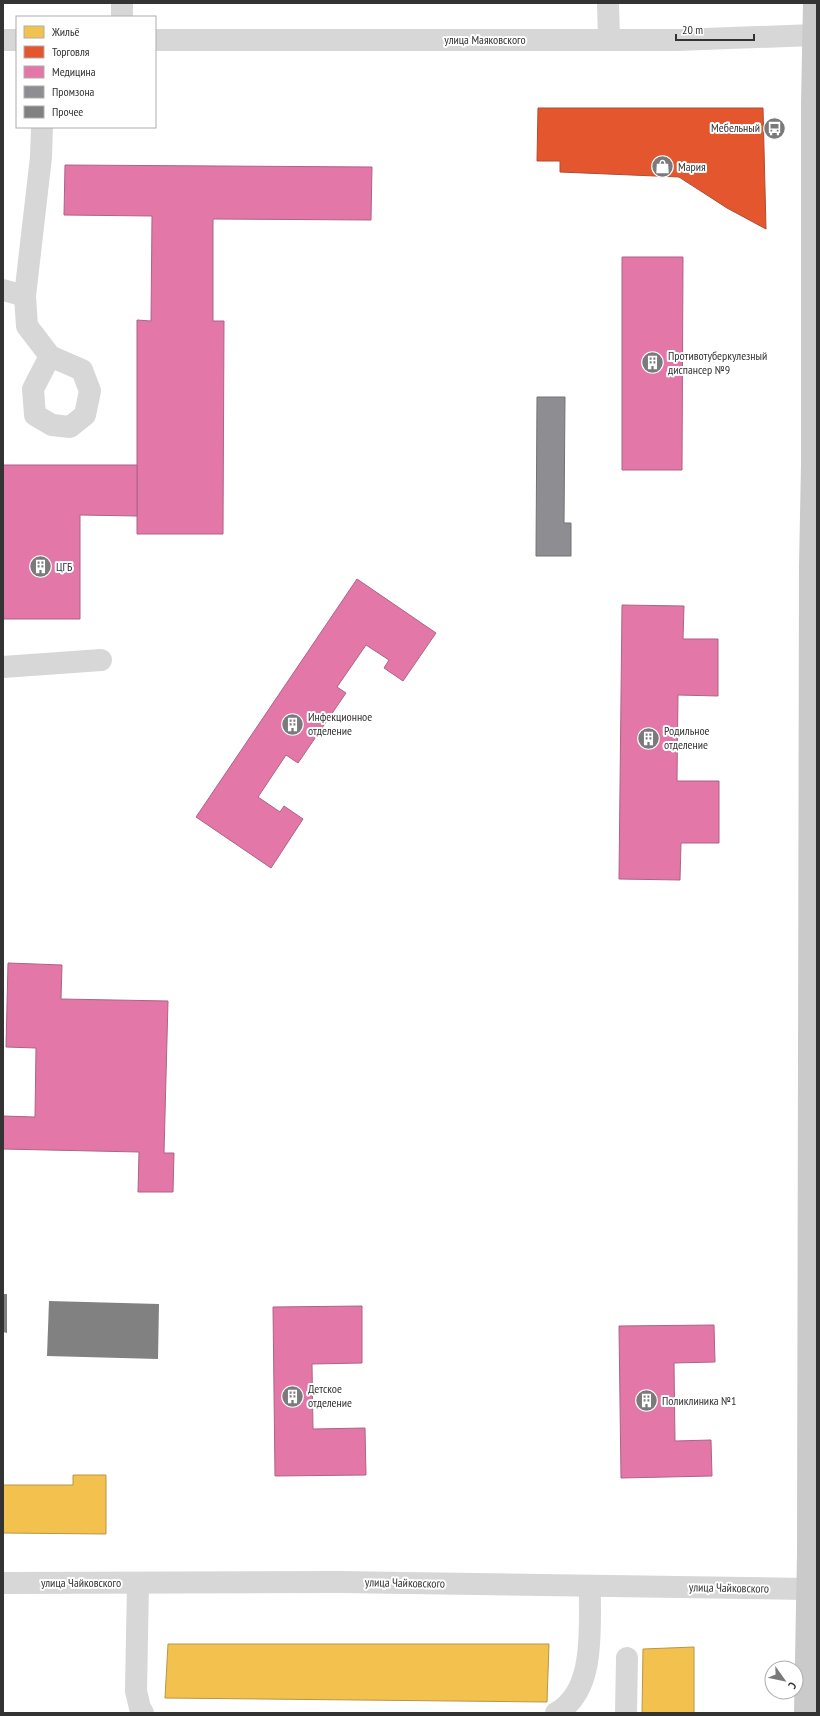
<svg xmlns="http://www.w3.org/2000/svg" width="820" height="1716" font-family="'PT Sans Narrow',sans-serif">
  <style>
    .homes { fill: #f2c14e; stroke: #b99646 }
    .shops { fill: #e4572e; stroke: #af4c30 }
    .health { fill: #e377a8; stroke: #ae6385 }
    .industry { fill: #8d8d92; stroke: #727276 }
    .building { fill: #818181 }
    .lines { fill: none; stroke-linecap: round; stroke-linejoin: round }
    .minor { stroke: #d7d7d7; stroke-width: 22 }
    .major { stroke: #cacaca; stroke-width: 22 }
    .labels { text-anchor: middle; stroke-width: 4; stroke-linejoin: round; paint-order: stroke }
    .street-label { font-size: 12px; fill: #333; stroke: #fff }
    .poi-label { font-size: 12px; fill: #333; stroke: #fff; text-anchor: start }
  </style>
  <rect width="100%" height="100%" fill="#fff"/>
  <!-- homes -->
  <g class="homes">
    <polygon points="73,1475 106,1475 106,1534 3,1533 3,1485 73,1485"/>
    <polygon points="168,1644 549,1644 547,1702 165,1698"/>
    <polygon points="694,1647 694,1713 642,1713 643,1649"/>
  </g>
  <!-- shops -->
  <polygon class="shops" points="538,108 763,108 766,229 727,208 679,177 560,172 560,161 537,161"/>
  <!-- health -->
  <g class="health">
    <polygon points="65,165 372,167 371,220 213,219 213,321 224,321 223,534 137,534 137,320 151,321 152,216 64,215"/>
    <polygon points="622,257 683,257 682,470 622,470"/>
    <polygon points="3,465 137,465 137,516 80,515 80,619 3,619"/>
    <polygon points="357,579 436,633 403,681 384,668 389,660 366,645 337,687 346,693 298,763 286,755 258,797 280,812 284,806 303,819 271,868 196,817"/>
    <polygon points="622,605 684,606 683,639 718,639 718,696 678,695 677,781 719,781 719,843 681,843 680,880 619,879"/>
    <polygon points="8,963 62,965 61,999 168,1001 164,1153 174,1153 173,1192 138,1192 139,1152 3,1149 3,1116 35,1117 36,1048 6,1047"/>
    <polygon points="362,1306 362,1363 312,1364 313,1429 365,1428 366,1475 275,1476 273,1307"/>
    <polygon points="714,1325 715,1362 674,1363 675,1441 711,1440 712,1476 621,1478 619,1326"/>
  </g>
  <!-- industry -->
  <polygon class="industry" points="537,397 565,397 564,523 571,523 571,556 536,556"/>
  <!-- building -->
  <g class="building">
    <polygon points="3,1294 7,1294 7,1333 3,1332"/>
    <polygon points="49,1301 159,1304 158,1359 47,1356"/>
  </g>
  <g class="lines">
    <!-- minor -->
    <g class="minor">
      <polyline points="608,3 609,40"/>
      <polyline points="122,17 122,3"/>
      <polyline points="3,40 17,40"/>
      <polyline points="155,40 677,40 814,35"/>
      <polyline points="3,290 25,296 41,157 42,127"/>
      <polyline points="25,296 27,326 50,356 82,370 90,391 85,415 70,427 52,425 35,415 33,389 50,356"/>
      <polyline points="3,667 101,660"/>
      <polyline points="3,1583 339,1582 807,1589"/>
      <polyline points="138,1583 136,1691 140,1708 143,1713"/>
      <path d="M 556,1713 C 597,1691 589,1625 590,1586"/>
      <polyline points="626,1713 627,1658"/>
    </g>
    <!-- major -->
    <polyline class="major" points="805,1713 808,1554 810,567 812,464 812,103 814,3"/>
  </g>
  <!-- icons -->
  <defs>
    <symbol id="bus-disc" viewBox="-11 -11 22 22"><circle r="9.5" fill="#7a7a7a" stroke="#fff"/><path d="M-5-6H5V4H4V6H2V4H-2V6H-4V4H-5ZM-3.5-4V0h7V-4ZM-3.5 1.2v1.5H-2V1.2ZM2 1.2v1.5H3.5V1.2Z" fill="#fff"/></symbol>
    <symbol id="shop-disc" viewBox="-11 -11 22 22"><circle r="9.5" fill="#7a7a7a" stroke="#fff"/><path d="M-5-2.5h2.3a2.7 3.5 0 0 1 5.4 0H5L5.5 6h-11ZM-1.5-2.5h3a1.5 2.3 0 0 0-3 0Z" fill="#fff"/></symbol>
    <symbol id="building-disc" viewBox="-11 -11 22 22"><circle r="9.5" fill="#7a7a7a" stroke="#fff"/><path d="M-4-6H4V6H1V3H-1V6H-4ZM-2.5-4.3h1.7v1.8h-1.7ZM.8-4.3h1.7v1.8H.8ZM-2.5-1h1.7V.8h-1.7ZM.8-1h1.7V.8H.8Z" fill="#fff"/></symbol>
  </defs>
  <g fill-rule="evenodd">
    <use href="#bus-disc" x="762" y="116" width="25" height="25"/>
    <use href="#shop-disc" x="650" y="154" width="25" height="25"/>
    <use href="#building-disc" x="640" y="350" width="25" height="25"/>
    <use href="#building-disc" x="28" y="554" width="25" height="25"/>
    <use href="#building-disc" x="280" y="712" width="25" height="25"/>
    <use href="#building-disc" x="636" y="726" width="25" height="25"/>
    <use href="#building-disc" x="280" y="1384" width="25" height="25"/>
    <use href="#building-disc" x="634" y="1388" width="25" height="25"/>
  </g>
  <g class="labels">
    <!-- street labels -->
    <g class="street-label">
      <text x="485" y="44">улица Маяковского</text>
      <text x="81" y="1587">улица Чайковского</text>
      <text transform="translate(405 1583) rotate(1)" y="4">улица Чайковского</text>
      <text transform="translate(729 1588) rotate(1)" y="4">улица Чайковского</text>
    </g>
    <!-- poi labels -->
    <g class="poi-label">
      <text x="760" y="132" text-anchor="end">Мебельный</text>
      <text x="678" y="171">Мария</text>
      <text x="668" y="360">Противотуберкулезный<tspan x="668" dy="14">диспансер №9</tspan></text>
      <text x="56" y="571">ЦГБ</text>
      <text x="308" y="721">Инфекционное<tspan x="308" dy="14">отделение</tspan></text>
      <text x="664" y="735">Родильное<tspan x="664" dy="14">отделение</tspan></text>
      <text x="308" y="1393">Детское<tspan x="308" dy="14">отделение</tspan></text>
      <text x="662" y="1405">Поликлиника №1</text>
    </g>
  </g>
  <!-- border -->
  <rect width="820" height="1716" fill="none" stroke="#333333" stroke-width="8"/>
  <!-- legend -->
  <rect x="16" y="16" width="140" height="112" fill="#ffffff" stroke="#adadad"/>
  <rect x="24" y="26" width="20" height="12" fill="#f2c14e" stroke="#adadad"/>
  <text x="52" y="36" font-size="12" fill="#333333">Жильё</text>
  <rect x="24" y="46" width="20" height="12" fill="#e4572e" stroke="#adadad"/>
  <text x="52" y="56" font-size="12" fill="#333333">Торговля</text>
  <rect x="24" y="66" width="20" height="12" fill="#e377a8" stroke="#adadad"/>
  <text x="52" y="76" font-size="12" fill="#333333">Медицина</text>
  <rect x="24" y="86" width="20" height="12" fill="#8d8d92" stroke="#adadad"/>
  <text x="52" y="96" font-size="12" fill="#333333">Промзона</text>
  <rect x="24" y="106" width="20" height="12" fill="#818181" stroke="#adadad"/>
  <text x="52" y="116" font-size="12" fill="#333333">Прочее</text>
  <!-- north arrow -->
  <g transform="translate(784 1680) rotate(123)"><circle r="19" fill="#ffffff" stroke="#adadad"/>
  <path d="M0-3L7 15L0 10L-7 15Z" fill="#7a7a7a"/>
  <text y="-6" font-size="11" font-weight="bold" text-anchor="middle" fill="#333333">С</text>
  </g>
  <!-- scale -->
  <path d="M676 34v6h78v-6" fill="none" stroke="#333333" stroke-width="2"/>
  <text x="682" y="34" font-size="12" fill="#333333" stroke="#ffffff" stroke-width="3" paint-order="stroke">20 m</text>
</svg>
